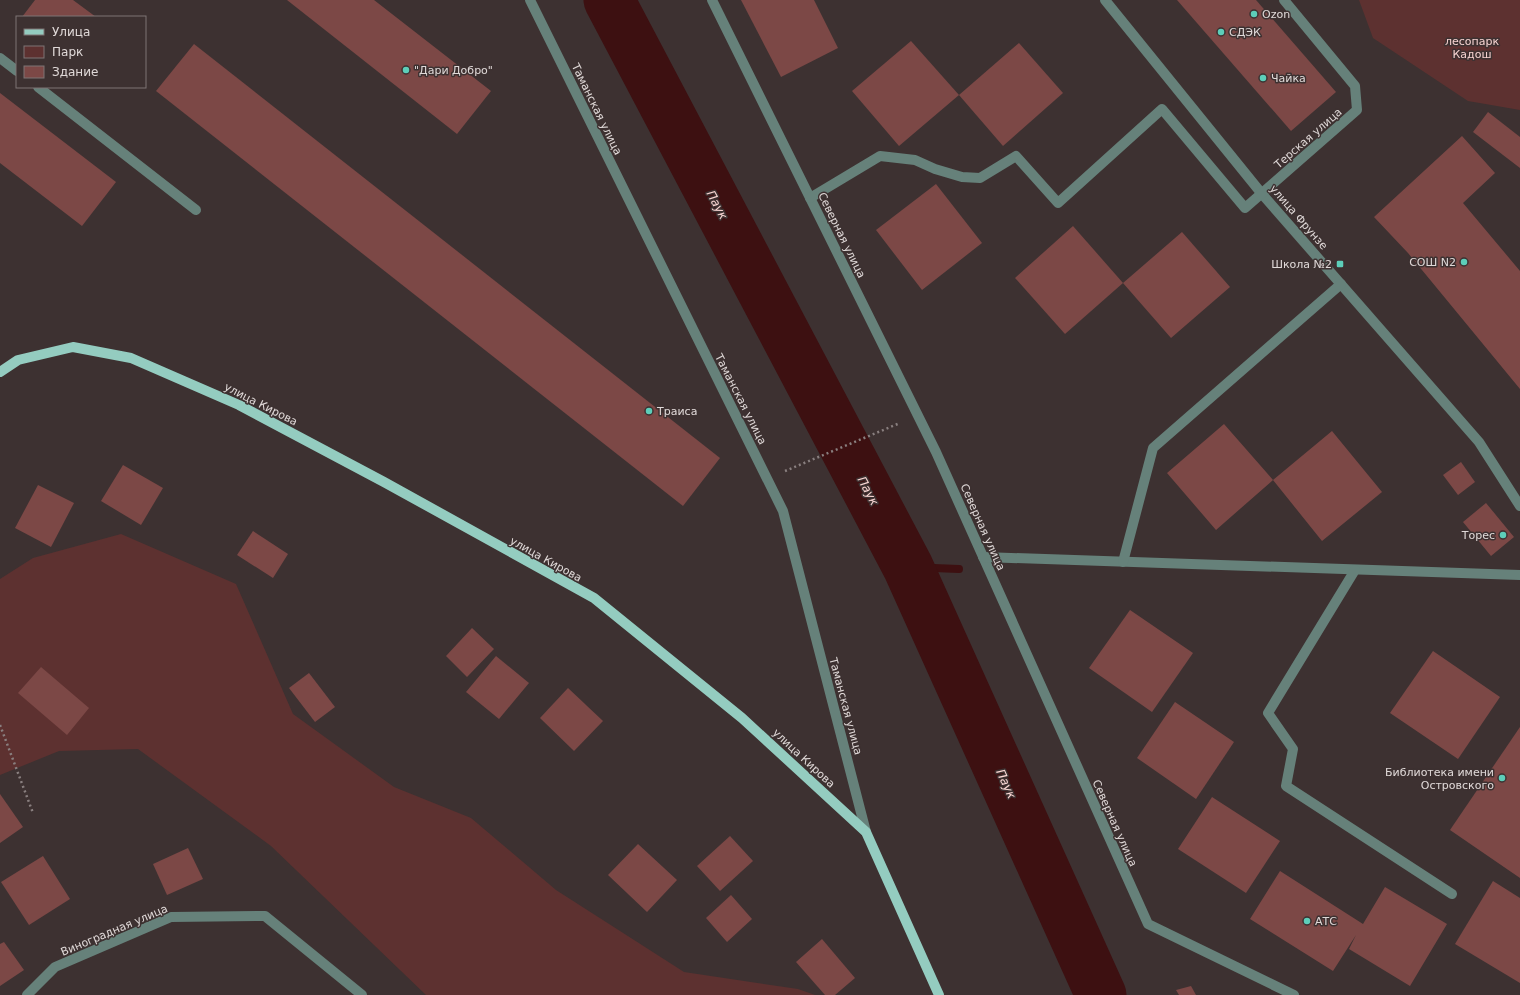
<svg xmlns="http://www.w3.org/2000/svg" width="1520" height="995" font-family="'DejaVu Sans',sans-serif">
  <style>
    .green { fill: #5d3130 }
    .lines { fill: none; stroke-linecap: round; stroke-linejoin: round }
    .stream { stroke: #3d1011; stroke-width: 8 }
    .river { stroke: #3d1011; stroke-width: 51 }
    .building { fill: #7c4846 }
    .path { stroke: #897f7f; stroke-width: 2.5; stroke-dasharray: 2 3; stroke-linecap: butt }
    .minor { stroke: #66817a; stroke-width: 10 }
    .major { stroke: #94ccc0; stroke-width: 10 }
    .poi-dot { fill: #5dceb9; stroke: #3d3131; stroke-width: 1.5 }
    .labels { text-anchor: middle; stroke-width: 3; stroke-linejoin: round; paint-order: stroke }
    .poi-label { font-size: 11px; fill: #e0d9d8; stroke: #3d3131; text-anchor: start }
    .park-label { font-size: 11px; fill: #f6d2d0; stroke: #3d3131 }
    .street-label { font-size: 11px; fill: #e0d9d8; stroke: #3d3131 }
    .water-label { font-size: 12px; font-style: italic; fill: #fcd8d5; stroke: #3d3131 }
  </style>
  <rect width="100%" height="100%" fill="#3d3131"/>
  <!-- green -->
  <g class="green">
    <polygon points="1359,0 1520,0 1520,110 1468,101 1373,38"/>
    <polygon points="121,534 236,584 293,714 394,787 471,818 556,890 684,972 798,989 815,995 426,995 271,846 138,749 59,751 0,775 0,579 33,558"/>
  </g>
  <g class="lines">
    <!-- stream -->
    <polyline class="stream" points="908,567 959,569"/>
    <!-- river -->
    <polyline class="river" points="609,0 908,567 1101,995"/>
  </g>
  <!-- building -->
  <g class="building">
    <polygon points="35,0 73,0 96,17 22,17"/>
    <polygon points="287,0 374,0 491,91 457,134"/>
    <polygon points="741,0 814,0 838,48 781,77"/>
    <polygon points="1177,0 1256,0 1336,92 1291,131"/>
    <polygon points="911,41 959,95 899,146 852,91"/>
    <polygon points="1019,43 1063,93 1003,146 959,95"/>
    <polygon points="194,44 720,458 683,506 156,91"/>
    <polygon points="0,93 116,182 82,226 0,163"/>
    <polygon points="1488,112 1520,137 1520,168 1473,132"/>
    <polygon points="1462,136 1495,173 1463,203 1520,271 1520,389 1408,253 1374,217"/>
    <polygon points="936,184 982,243 922,290 876,230"/>
    <polygon points="1073,226 1123,283 1065,334 1015,278"/>
    <polygon points="1182,232 1230,287 1171,338 1123,283"/>
    <polygon points="1224,424 1273,480 1332,431 1382,492 1322,541 1273,480 1216,530 1167,473"/>
    <polygon points="1461,462 1475,482 1458,495 1443,475"/>
    <polygon points="123,465 163,488 141,525 101,501"/>
    <polygon points="38,485 74,503 51,547 15,528"/>
    <polygon points="1486,503 1514,537 1491,556 1463,522"/>
    <polygon points="253,531 288,554 273,578 237,555"/>
    <polygon points="1130,610 1193,653 1152,712 1089,668"/>
    <polygon points="472,628 494,649 467,677 446,656"/>
    <polygon points="1433,651 1500,697 1458,759 1390,713"/>
    <polygon points="496,656 529,683 499,719 466,692"/>
    <polygon points="41,667 89,708 67,735 18,693"/>
    <polygon points="309,673 335,707 315,722 289,688"/>
    <polygon points="568,688 603,721 574,751 540,718"/>
    <polygon points="1175,702 1234,742 1196,799 1137,758"/>
    <polygon points="1520,727 1520,878 1450,830"/>
    <polygon points="0,794 23,827 0,843"/>
    <polygon points="1212,797 1280,841 1246,893 1178,849"/>
    <polygon points="730,836 753,861 720,891 697,866"/>
    <polygon points="638,844 677,880 647,912 608,875"/>
    <polygon points="188,848 203,879 167,895 153,864"/>
    <polygon points="43,856 70,899 29,925 1,882"/>
    <polygon points="1280,871 1363,924 1385,887 1447,924 1410,986 1349,949 1356,935 1333,971 1250,919"/>
    <polygon points="1493,881 1520,898 1520,983 1455,944"/>
    <polygon points="731,895 752,919 727,942 706,918"/>
    <polygon points="822,939 855,978 835,995 825,995 796,962"/>
    <polygon points="4,942 24,970 0,986 0,944"/>
    <polygon points="1191,986 1196,995 1179,995 1176,990"/>
  </g>
  <g class="lines">
    <!-- path -->
    <g class="path">
      <polyline points="785,471 900,423"/>
      <polyline points="0,725 33,813"/>
    </g>
    <!-- minor -->
    <g class="minor">
      <polyline points="530,0 783,511 866,832"/>
      <polyline points="712,0 936,452 1148,924 1294,995"/>
      <polyline points="1105,0 1262,194 1479,442 1520,506"/>
      <polyline points="0,58 17,71"/>
      <polyline points="38,87 196,210"/>
      <polyline points="810,198 880,156 915,160 935,169 962,177 980,178 1016,156 1058,203 1162,109 1245,208 1357,110 1355,86 1284,0"/>
      <polyline points="983,557 1520,575"/>
      <polyline points="1123,562 1153,448 1341,284"/>
      <polyline points="1355,570 1268,713 1293,749 1286,786 1452,894"/>
      <polyline points="27,995 55,967 171,917 265,916 362,995"/>
    </g>
    <!-- major -->
    <polyline class="major" points="0,372 18,360 73,347 131,358 239,405 384,482 594,598 742,718 866,832 939,995"/>
  </g>
  <!-- markers -->
  <g class="poi-dot">
    <circle cx="1254" cy="14" r="4"/>
    <circle cx="1221" cy="32" r="4"/>
    <circle cx="406" cy="70" r="4"/>
    <circle cx="1263" cy="78" r="4"/>
    <circle cx="1464" cy="262" r="4"/>
    <rect x="1336" y="260" width="8" height="8" rx="2"/>
    <circle cx="649" cy="411" r="4"/>
    <circle cx="1503" cy="535" r="4"/>
    <circle cx="1502" cy="778" r="4"/>
    <circle cx="1307" cy="921" r="4"/>
  </g>
  <g class="labels">
    <!-- poi labels -->
    <g class="poi-label">
      <text x="1262" y="18">Ozon</text>
      <text x="1229" y="36">СДЭК</text>
      <text x="414" y="74">"Дари Добро"</text>
      <text x="1271" y="82">Чайка</text>
      <text x="1456" y="266" text-anchor="end">СОШ N2</text>
      <text x="1332" y="268" text-anchor="end">Школа №2</text>
      <text x="657" y="415">Траиса</text>
      <text x="1495" y="539" text-anchor="end">Торес</text>
      <text x="1494" y="776" text-anchor="end">Библиотека имени<tspan x="1494" dy="13">Островского</tspan></text>
      <text x="1315" y="925">АТС</text>
    </g>
    <!-- park labels -->
    <g class="park-label">
      <text x="1472" y="45">лесопарк<tspan x="1472" dy="13">Кадош</tspan></text>
    </g>
    <!-- street labels -->
    <g class="street-label">
      <text transform="translate(597 109) rotate(64)" y="4">Таманская улица</text>
      <text transform="translate(1308 138) rotate(-41)" y="4">Терская улица</text>
      <text transform="translate(1299 217) rotate(49)" y="4">улица Фрунзе</text>
      <text transform="translate(842 235) rotate(64)" y="4">Северная улица</text>
      <text transform="translate(741 399) rotate(63)" y="4">Таманская улица</text>
      <text transform="translate(261 404) rotate(27)" y="4">улица Кирова</text>
      <text transform="translate(983 527) rotate(66)" y="4">Северная улица</text>
      <text transform="translate(546 559) rotate(29)" y="4">улица Кирова</text>
      <text transform="translate(846 706) rotate(75)" y="4">Таманская улица</text>
      <text transform="translate(804 758) rotate(43)" y="4">улица Кирова</text>
      <text transform="translate(1115 823) rotate(66)" y="4">Северная улица</text>
      <text transform="translate(114 930) rotate(-23)" y="4">Виноградная улица</text>
    </g>
    <!-- water labels -->
    <g class="water-label">
      <text transform="translate(717 205) rotate(62)" y="4">Паук</text>
      <text transform="translate(868 491) rotate(62)" y="4">Паук</text>
      <text transform="translate(1006 784) rotate(66)" y="4">Паук</text>
    </g>
  </g>
  <!-- legend -->
  <rect x="16" y="16" width="130" height="72" fill="#3d3131" stroke="#7e7474"/>
  <rect x="24" y="29" width="20" height="6" fill="#94ccc0" stroke="#7e7474"/>
  <text x="52" y="36" font-size="12" fill="#e0d9d8">Улица</text>
  <rect x="24" y="46" width="20" height="12" fill="#5d3130" stroke="#7e7474"/>
  <text x="52" y="56" font-size="12" fill="#e0d9d8">Парк</text>
  <rect x="24" y="66" width="20" height="12" fill="#7c4846" stroke="#7e7474"/>
  <text x="52" y="76" font-size="12" fill="#e0d9d8">Здание</text>
</svg>
